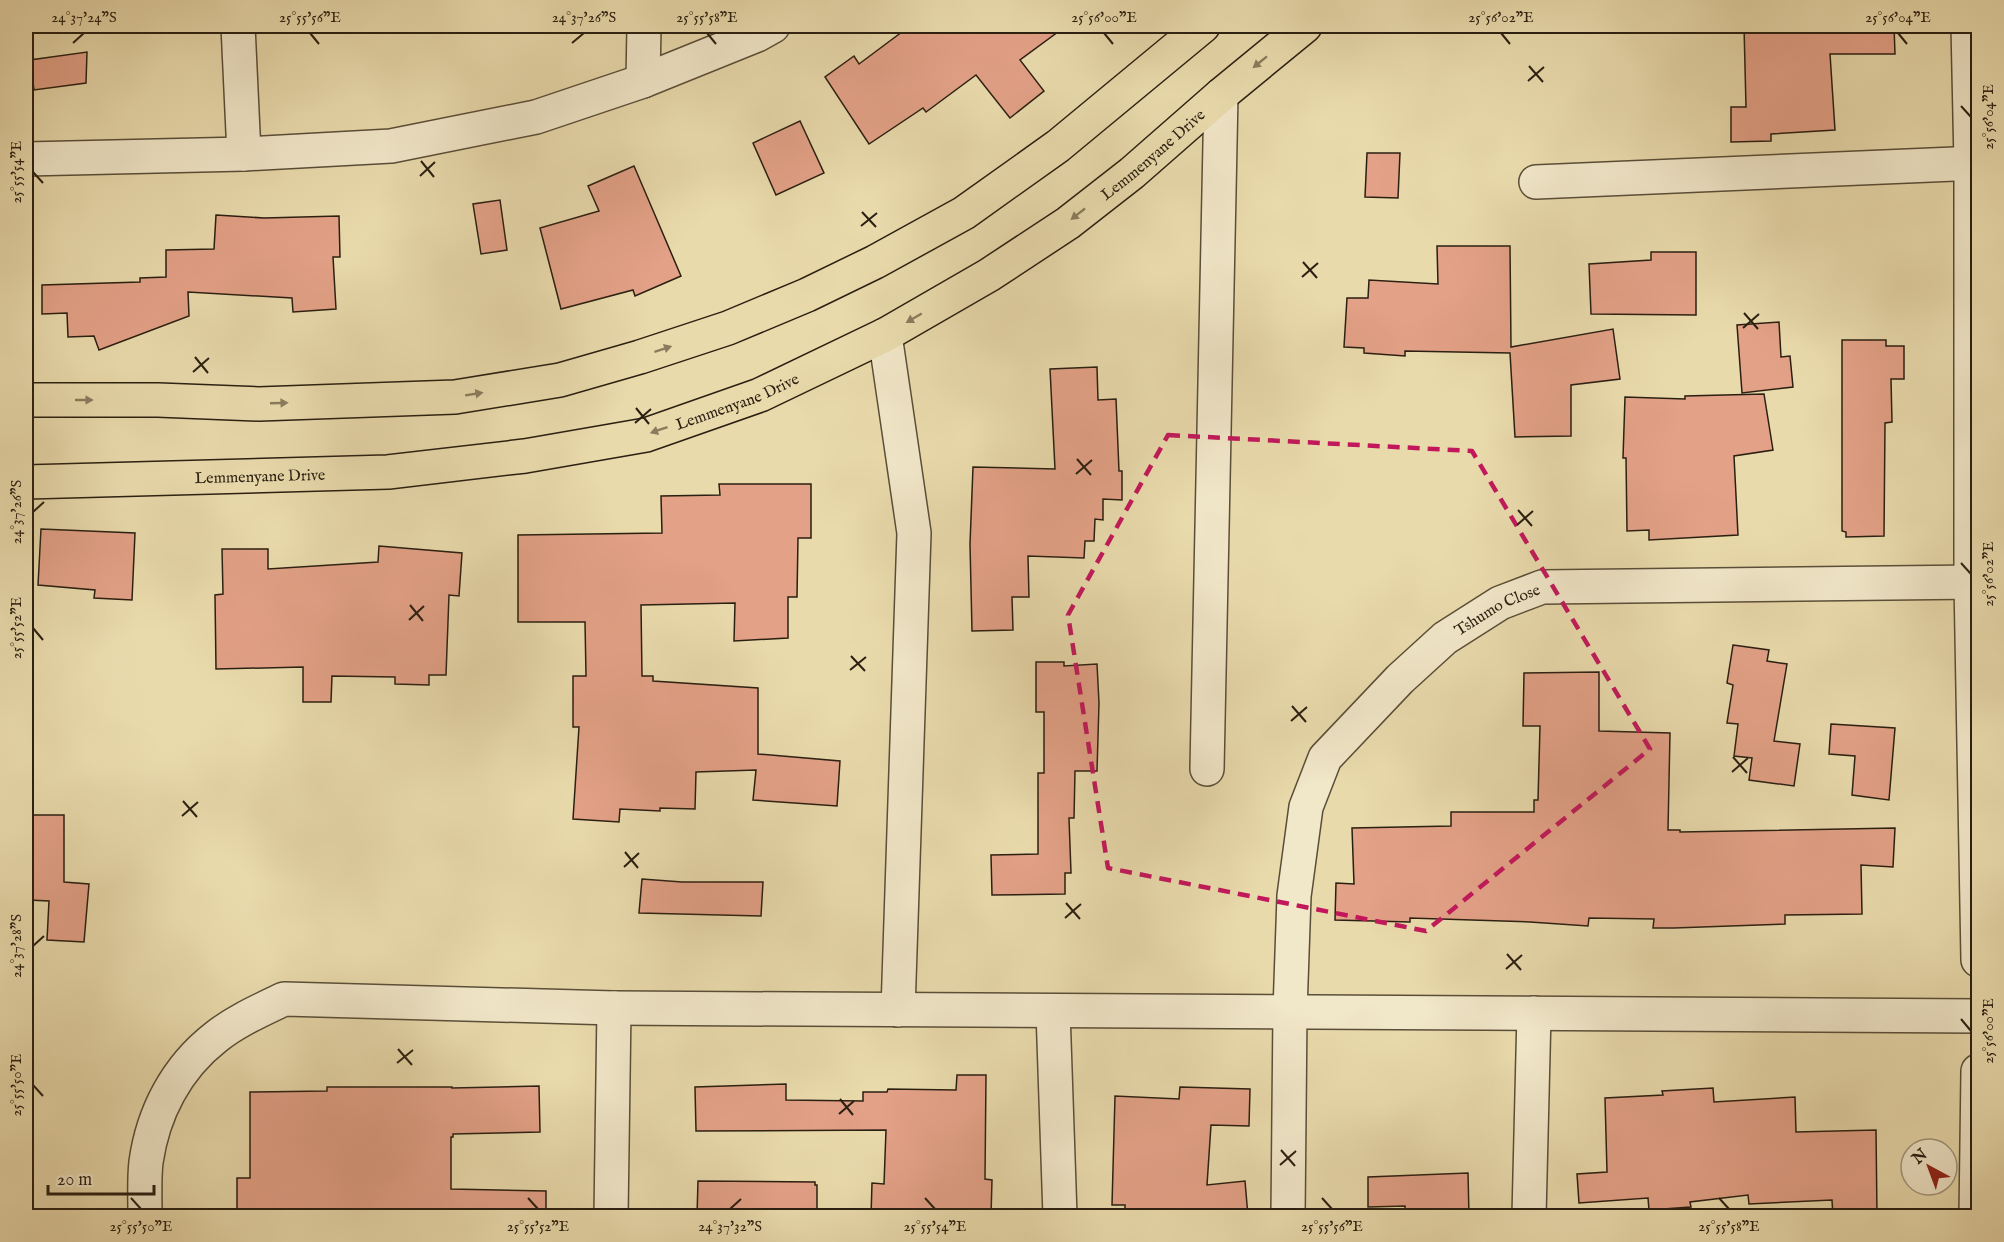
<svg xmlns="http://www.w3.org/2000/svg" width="2004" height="1242" font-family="'IM FELL English',serif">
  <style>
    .building { fill: #e3a187; stroke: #2a1f11; stroke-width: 1.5 }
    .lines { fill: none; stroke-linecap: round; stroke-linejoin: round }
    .minor-casing { stroke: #5a4e38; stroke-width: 36 }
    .major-casing { stroke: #2a1f11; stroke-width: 36 }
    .minor { stroke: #f1e7c9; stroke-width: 33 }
    .major { stroke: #e9daac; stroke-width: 33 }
    .oneway { fill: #8a7c5e }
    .marked { fill: none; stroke: #c2185b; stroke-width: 4.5; stroke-dasharray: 12 8; stroke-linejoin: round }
    .ticks { fill: none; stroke: #2a1f11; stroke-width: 2 }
    .labels { text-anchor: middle; stroke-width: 6; stroke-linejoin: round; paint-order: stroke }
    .street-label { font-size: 16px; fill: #2a1f11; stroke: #f1e7c9 }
    .neatline { fill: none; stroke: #2a1f11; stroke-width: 2 }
    .ticks-label { font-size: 15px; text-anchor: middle; fill: #2a1f11 }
  </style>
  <rect width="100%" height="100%" fill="#e9daac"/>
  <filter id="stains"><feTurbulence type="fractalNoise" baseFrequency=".00333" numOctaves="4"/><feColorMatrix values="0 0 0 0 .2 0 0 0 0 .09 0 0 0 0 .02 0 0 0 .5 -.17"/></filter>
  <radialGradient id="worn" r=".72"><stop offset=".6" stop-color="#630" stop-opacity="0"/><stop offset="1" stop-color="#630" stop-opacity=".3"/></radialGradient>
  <!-- building -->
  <g class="building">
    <polygon points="910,26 1066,26 1020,60 1044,91 1010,118 976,75 926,112 923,108 869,144 825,77 854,56 859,64"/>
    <polygon points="1744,26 1771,26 1772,32 1839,28 1839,26 1894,26 1895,54 1830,54 1835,130 1771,134 1771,141 1731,142 1731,107 1746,107"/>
    <polygon points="87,52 86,83 34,90 30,60"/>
    <polygon points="800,121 824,173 776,195 753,143"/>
    <polygon points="1367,153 1400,153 1398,198 1365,197"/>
    <polygon points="634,166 681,276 635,296 633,290 561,309 540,228 599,211 588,186"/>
    <polygon points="500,200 507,250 481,254 473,204"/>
    <polygon points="216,215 264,218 339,216 340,257 333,257 336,309 293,312 292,298 188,292 189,316 99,350 94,336 68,337 67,313 42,314 42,285 140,282 140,278 166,277 166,250 214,249"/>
    <polygon points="1437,246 1510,246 1511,347 1613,329 1620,379 1571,385 1571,436 1515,437 1510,353 1405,351 1405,356 1364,353 1364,348 1344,347 1347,298 1368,298 1369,280 1438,284"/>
    <polygon points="1651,252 1696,252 1696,315 1591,314 1589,264 1651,260"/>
    <polygon points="1779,322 1781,357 1790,356 1793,387 1742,393 1737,325"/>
    <polygon points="1842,340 1886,340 1886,346 1904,346 1904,379 1891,379 1892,422 1885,423 1884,536 1846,537 1846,532 1842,531"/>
    <polygon points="1097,367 1098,400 1116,399 1119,471 1122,471 1122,500 1103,499 1103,520 1095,519 1094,541 1085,541 1084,558 1028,556 1029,597 1012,597 1013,630 972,631 970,544 973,467 1055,469 1050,369"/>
    <polygon points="1764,394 1773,450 1734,456 1738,535 1649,540 1649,530 1627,531 1626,458 1623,458 1625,397 1685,399 1685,396"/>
    <polygon points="719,484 811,484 811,538 798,538 797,597 788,597 788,638 734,641 735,603 641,605 642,676 653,676 653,681 758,688 758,754 840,761 837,806 753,800 756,770 696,772 695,809 660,808 660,811 620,809 619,822 573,819 579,727 573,727 573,676 586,676 585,622 518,622 518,535 662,533 661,496 720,495"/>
    <polygon points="41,529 135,533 132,600 94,598 95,590 38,585"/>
    <polygon points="379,546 462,553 459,596 449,595 446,675 429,675 429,685 395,684 395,677 332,676 331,702 303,702 303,667 216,669 215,595 223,594 222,549 268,549 268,569 378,562"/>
    <polygon points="1733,645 1769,650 1767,661 1787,664 1774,741 1800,744 1794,786 1749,780 1752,758 1734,756 1738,724 1727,723 1733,685 1727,683"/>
    <polygon points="1036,662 1064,662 1064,666 1097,664 1099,703 1097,771 1075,771 1074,818 1069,818 1071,873 1065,873 1065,894 992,895 991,855 1038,854 1038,773 1044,773 1044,712 1036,712"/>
    <polygon points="1599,672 1599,731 1670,733 1668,830 1680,830 1680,832 1895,828 1893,867 1861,865 1862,914 1785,915 1785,924 1674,928 1653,928 1654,919 1589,918 1588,926 1530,922 1410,918 1410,922 1335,920 1336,883 1354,884 1352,828 1451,826 1451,812 1534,812 1534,800 1538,800 1540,726 1523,726 1524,673"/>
    <polygon points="1831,724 1895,728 1889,800 1852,795 1855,756 1829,754"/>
    <polygon points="28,815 64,815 64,882 89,884 84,942 47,940 49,901 29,900 32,865 28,865"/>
    <polygon points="642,879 682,882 763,882 761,916 639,913"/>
    <polygon points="957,1075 986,1075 985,1179 992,1180 991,1216 871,1216 872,1183 884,1184 886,1130 696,1131 695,1087 786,1084 786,1100 863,1101 863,1092 887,1092 888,1089 956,1090"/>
    <polygon points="539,1086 540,1132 453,1134 453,1137 451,1137 451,1189 546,1191 546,1216 237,1216 237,1178 250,1178 250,1092 327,1091 327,1087 452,1087 452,1088"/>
    <polygon points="1180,1087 1250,1089 1249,1126 1211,1125 1207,1185 1245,1181 1248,1216 1125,1216 1125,1205 1112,1205 1115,1096 1179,1099"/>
    <polygon points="1713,1088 1714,1102 1795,1097 1796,1132 1876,1130 1877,1216 1833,1216 1832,1200 1749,1204 1748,1195 1690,1202 1691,1207 1649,1210 1648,1198 1579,1203 1577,1174 1607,1172 1605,1098 1663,1095 1662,1091"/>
    <polygon points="1468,1173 1469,1216 1405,1216 1405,1206 1368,1207 1368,1177"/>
    <polygon points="698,1181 815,1182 815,1185 817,1185 817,1216 697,1216"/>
  </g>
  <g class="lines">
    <defs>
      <g id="minor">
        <polyline points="238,26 244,154"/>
        <polyline points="1968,26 1971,163 1971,582 1978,960"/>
        <polyline points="643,81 644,26"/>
        <polyline points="26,159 244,154 391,146 536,117 643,81 757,35 773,26"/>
        <polyline points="1536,182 1978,163"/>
        <polyline points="885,335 914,533 898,1010"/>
        <polyline points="1207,769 1221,95"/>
        <polyline points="1053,1011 1060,1216"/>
        <path d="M 145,1216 C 145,1199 144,1179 146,1162 C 153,1113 176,1068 216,1037 C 236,1021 261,1010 284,999 L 614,1008 L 1978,1016"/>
        <polyline points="611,1216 614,1008"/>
        <path id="s1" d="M 1288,1216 L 1290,1011 L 1294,896 L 1306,807 L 1325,758 L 1400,679 L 1445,638 L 1500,603 L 1542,587 L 1978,582"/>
        <polyline points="1529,1216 1534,1013"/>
        <polyline points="1976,1216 1978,1071"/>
      </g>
      <g id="major">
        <polyline points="26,400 158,400 259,404 455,397 560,380 640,357 728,328 807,295 875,262 964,213 1058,146 1203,26"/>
        <path id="s2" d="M 26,482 L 388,472 L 525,456 L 646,435 L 760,395 L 885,335 L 989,275 L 1068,223 L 1132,173 L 1221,95 L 1305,26"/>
      </g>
    </defs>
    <!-- minor casing -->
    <use href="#minor" class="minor-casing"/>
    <!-- major casing -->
    <use href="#major" class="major-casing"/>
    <!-- minor -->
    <use href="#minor" class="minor"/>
    <!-- major -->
    <use href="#major" class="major"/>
  </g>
  <!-- one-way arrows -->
  <defs><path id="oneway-solid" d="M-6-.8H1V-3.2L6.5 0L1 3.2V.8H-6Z" transform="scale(1.5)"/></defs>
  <g class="oneway">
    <use href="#oneway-solid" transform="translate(1260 62) rotate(141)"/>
    <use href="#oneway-solid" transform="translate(1078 214) rotate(142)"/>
    <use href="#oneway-solid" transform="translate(914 318) rotate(150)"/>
    <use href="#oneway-solid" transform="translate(663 349) rotate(-18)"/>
    <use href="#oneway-solid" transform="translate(474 394) rotate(-9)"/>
    <use href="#oneway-solid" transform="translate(84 400)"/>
    <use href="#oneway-solid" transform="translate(279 403) rotate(-2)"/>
    <use href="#oneway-solid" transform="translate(659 430) rotate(161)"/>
  </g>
  <!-- marked area -->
  <path class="marked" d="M 1168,435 L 1472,451 L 1650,749 L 1426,931 L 1108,868 L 1068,615 Z"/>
  <!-- ticks -->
  <path class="ticks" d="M 310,33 L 319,44M 707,33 L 716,44M 1104,33 L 1113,44M 1501,33 L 1510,44M 1898,33 L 1907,44M 73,43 L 84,33M 572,43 L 584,33M 1529,66 L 1543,82M 1528,81 L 1544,67M 1961,106 L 1971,117M 421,161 L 434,177M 33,172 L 43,183M 420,176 L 435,162M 862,212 L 876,227M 861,226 L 877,213M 1303,262 L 1317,278M 1302,277 L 1318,263M 1744,313 L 1758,329M 1743,328 L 1759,314M 195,357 L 208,373M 193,372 L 209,358M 636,408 L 649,424M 635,423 L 651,409M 1077,459 L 1091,475M 1076,474 L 1092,460M 1518,510 L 1532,526M 33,512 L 44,502M 1517,525 L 1533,511M 1961,563 L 1971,574M 410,605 L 423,621M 409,620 L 424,606M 33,628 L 43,640M 851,656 L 865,671M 850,670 L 866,657M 1292,706 L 1306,722M 1291,721 L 1307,707M 1733,757 L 1747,773M 1732,772 L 1748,758M 183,801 L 197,817M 182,816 L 198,802M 625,852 L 638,868M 624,867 L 639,853M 1066,903 L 1080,919M 1065,918 L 1081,904M 33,946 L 44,936M 1507,954 L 1521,970M 1506,969 L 1522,955M 1961,1019 L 1971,1031M 398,1049 L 412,1065M 397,1063 L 413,1050M 33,1085 L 43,1096M 840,1099 L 853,1115M 839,1114 L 854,1101M 1281,1150 L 1295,1166M 1280,1165 L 1296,1151M 131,1198 L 141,1209M 528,1198 L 538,1209M 925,1198 L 935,1209M 1322,1198 L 1332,1209M 1719,1198 L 1729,1209M 730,1209 L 741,1199"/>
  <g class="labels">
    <!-- street labels -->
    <g class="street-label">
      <text dy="6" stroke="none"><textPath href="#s2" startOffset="1206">Lemmenyane Drive</textPath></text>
      <text dy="6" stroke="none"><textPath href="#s2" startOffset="720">Lemmenyane Drive</textPath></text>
      <text dy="6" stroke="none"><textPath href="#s2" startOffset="234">Lemmenyane Drive</textPath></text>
      <text dy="6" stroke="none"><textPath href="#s1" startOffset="692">Tshumo Close</textPath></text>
    </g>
  </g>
  <!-- margin -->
  <rect width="2004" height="1242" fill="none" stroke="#e9daac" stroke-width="66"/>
  <!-- north arrow -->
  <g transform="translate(1929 1167) rotate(319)"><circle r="28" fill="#f1e7c9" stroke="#a1977f" stroke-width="1.5"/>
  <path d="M0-4.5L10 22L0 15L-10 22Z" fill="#8f2418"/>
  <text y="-9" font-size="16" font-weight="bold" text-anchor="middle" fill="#2a1f11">N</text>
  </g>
  <!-- scale -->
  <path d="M48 1185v9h106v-9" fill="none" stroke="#2a1f11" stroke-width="3"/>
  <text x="57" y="1185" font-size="18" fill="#2a1f11" stroke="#f1e7c9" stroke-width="4.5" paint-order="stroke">20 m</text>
  <rect x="33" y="33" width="1938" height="1176" class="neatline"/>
  <g class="ticks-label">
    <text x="84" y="22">24°37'24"S</text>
    <text x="310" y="22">25°55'56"E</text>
    <text x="584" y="22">24°37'26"S</text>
    <text x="707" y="22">25°55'58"E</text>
    <text x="1104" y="22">25°56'00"E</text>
    <text x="1501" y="22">25°56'02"E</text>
    <text x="1898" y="22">25°56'04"E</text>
    <text transform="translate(1988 117) rotate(-90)" y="5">25°56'04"E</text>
    <text transform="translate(16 172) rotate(-90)" y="5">25°55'54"E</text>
    <text transform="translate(16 512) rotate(-90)" y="5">24°37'26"S</text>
    <text transform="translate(1988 574) rotate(-90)" y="5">25°56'02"E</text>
    <text transform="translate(16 628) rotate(-90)" y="5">25°55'52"E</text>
    <text transform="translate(16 946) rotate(-90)" y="5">24°37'28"S</text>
    <text transform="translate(1988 1031) rotate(-90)" y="5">25°56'00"E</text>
    <text transform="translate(16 1085) rotate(-90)" y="5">25°55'50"E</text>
    <text x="141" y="1231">25°55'50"E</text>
    <text x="538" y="1231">25°55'52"E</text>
    <text x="730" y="1231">24°37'32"S</text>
    <text x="935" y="1231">25°55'54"E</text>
    <text x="1332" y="1231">25°55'56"E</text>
    <text x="1729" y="1231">25°55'58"E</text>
  </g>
  <rect width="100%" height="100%" filter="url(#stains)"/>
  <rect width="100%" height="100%" fill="url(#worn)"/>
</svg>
